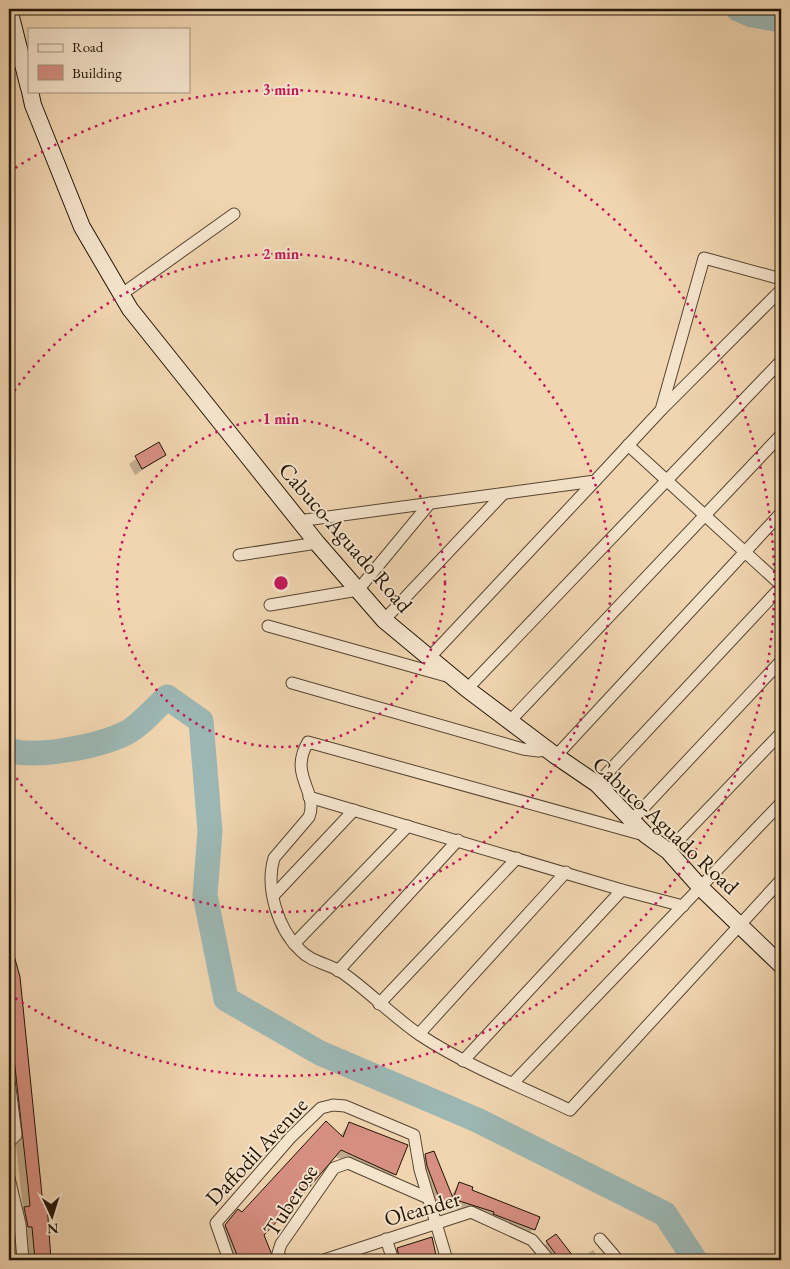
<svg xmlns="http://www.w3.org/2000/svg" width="790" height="1269" font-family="'EB Garamond',serif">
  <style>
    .shadow { fill: #0003 }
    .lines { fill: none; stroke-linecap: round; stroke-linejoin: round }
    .river { stroke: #9cb7b3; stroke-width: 25 }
    .building { fill: #d68f81; stroke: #211505 }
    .street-casing { stroke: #554530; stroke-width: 13 }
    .secondary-casing { stroke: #211505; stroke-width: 18 }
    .street { stroke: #f5e4cc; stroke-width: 11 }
    .secondary { stroke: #f5e4cc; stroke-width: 16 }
    .ring { fill: none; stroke: #c2185b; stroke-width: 2.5; stroke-dasharray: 2.5 5 }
    .labels { text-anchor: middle; stroke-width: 4; stroke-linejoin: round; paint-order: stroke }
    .street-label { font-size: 22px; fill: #211505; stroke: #f5e4cc }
    .centre { fill: #c2185b; stroke: #f5e4cc; stroke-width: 2.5 }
    .ring-label { font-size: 15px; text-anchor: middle; font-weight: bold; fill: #c2185b; stroke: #f5e4cc; stroke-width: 4; stroke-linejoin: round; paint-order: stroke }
  </style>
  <rect width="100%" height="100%" fill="#f0d5b0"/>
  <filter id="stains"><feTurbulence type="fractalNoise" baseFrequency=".004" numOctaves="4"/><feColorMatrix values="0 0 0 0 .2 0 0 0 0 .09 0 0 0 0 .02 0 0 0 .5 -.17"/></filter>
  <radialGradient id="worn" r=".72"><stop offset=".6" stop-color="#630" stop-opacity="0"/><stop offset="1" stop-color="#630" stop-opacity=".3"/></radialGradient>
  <!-- shadow -->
  <g class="shadow">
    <polygon points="158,444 165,455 135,475 129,464"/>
    <polygon points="13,955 42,1206 46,1206 50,1260 28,1260 26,1233 18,1214 23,1209 9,1080 9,956"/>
    <polygon points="349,1124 395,1174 388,1181 334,1156 263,1235 272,1260 230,1260 219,1232 232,1217 241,1213 340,1136"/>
    <polygon points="426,1155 451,1196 459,1184 533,1229 527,1235 472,1213 447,1206 449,1199 445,1204 434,1208 419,1162"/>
    <polygon points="9,1215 12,1229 9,1231"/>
    <polygon points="556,1235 577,1260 549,1260 540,1249"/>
    <polygon points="431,1238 437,1260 392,1260 391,1255 397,1249"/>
    <polygon points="593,1250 601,1260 578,1260"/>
    <polygon points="383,1257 384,1260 373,1260"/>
  </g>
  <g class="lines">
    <!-- river -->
    <g class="river">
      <polyline points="738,9 752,15 781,20"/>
      <path d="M 9,750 C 36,759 100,746 126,733 C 139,727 156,707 167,697 L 201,721 L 210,831 L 205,895 L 226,999 L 320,1053 L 477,1120 L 665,1214 L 695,1260"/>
    </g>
  </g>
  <!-- building -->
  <g class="building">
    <polygon points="159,442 166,455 142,469 135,456"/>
    <polygon points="12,948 20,977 43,1205 47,1204 51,1260 35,1260 32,1227 28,1227 24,1207 30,1206 28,1185 11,1031 9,1031 9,949"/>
    <polygon points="326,1121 343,1137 349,1122 408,1145 396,1175 341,1150 306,1191 264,1235 274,1260 239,1260 225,1225 238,1209 242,1212"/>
    <polygon points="434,1151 453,1198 441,1203 427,1166 425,1154"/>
    <polygon points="459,1182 473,1187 472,1190 540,1217 535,1230 493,1214 494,1212 453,1199"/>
    <polygon points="556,1234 576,1260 560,1260 546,1241"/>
    <polygon points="432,1237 437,1260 400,1260 397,1248"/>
  </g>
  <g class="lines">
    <defs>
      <g id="street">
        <polyline points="122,294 234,214"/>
        <polyline points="662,409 781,290"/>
        <polyline points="628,445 781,585"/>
        <polyline points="298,521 595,481 661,410 704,258 781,279"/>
        <polyline points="239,555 317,543"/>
        <polyline points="270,605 358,590 430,503"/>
        <polyline points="384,620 503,494"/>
        <polyline points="268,626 450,677"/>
        <polyline points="430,657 595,481"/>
        <polyline points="292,683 523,749 538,751 549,750"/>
        <polyline points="467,689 781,361"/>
        <polyline points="510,721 781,435"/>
        <polyline points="556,756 781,513"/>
        <polyline points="597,784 781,587"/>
        <polyline points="309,797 622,890 683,906"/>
        <polyline points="632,820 781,661"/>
        <path d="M 644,835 L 308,742 C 288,776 319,791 309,817 L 274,858 C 265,888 278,929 300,950 C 311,962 326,963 340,971 C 368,990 392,1016 420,1035 C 467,1066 520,1086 570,1110 L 781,880"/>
        <polyline points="668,851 781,733"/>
        <polyline points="274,895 354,810"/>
        <polyline points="294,944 408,826"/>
        <polyline points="338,971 458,840"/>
        <polyline points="379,1004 517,858"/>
        <polyline points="419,1034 566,872"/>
        <polyline points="463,1061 622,890"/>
        <polyline points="9,1080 16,1135 9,1142"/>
        <polyline points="513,1083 781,803"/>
        <polyline points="9,1178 20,1224 23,1260"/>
        <polyline points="386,1239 393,1260"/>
        <polyline points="600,1239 618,1260"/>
        <polyline points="229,1260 216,1223 291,1137 321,1108 333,1105 345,1106 414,1135 420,1170 447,1260"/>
        <polyline points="282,1260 278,1253 281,1244 334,1168 348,1163 428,1198"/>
        <polyline points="324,1260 471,1212 532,1240 549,1260"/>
      </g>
      <g id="secondary">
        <polyline points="9,9 29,88"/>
        <polyline points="30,91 33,105 82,227 130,309 317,543 384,620 467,689 556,756 597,784 646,835 668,851 701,888 781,965"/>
      </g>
    </defs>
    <!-- street casing -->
    <use href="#street" class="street-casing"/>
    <!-- secondary casing -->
    <use href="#secondary" class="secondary-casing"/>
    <!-- street -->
    <use href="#street" class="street"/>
    <!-- secondary -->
    <use href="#secondary" class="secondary"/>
  </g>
  <!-- distance rings -->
  <g class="ring">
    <circle cx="281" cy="583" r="164"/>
    <path d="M10 397A329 329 0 1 1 10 769"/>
    <path d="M9 172A493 493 0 1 1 9 994"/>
  </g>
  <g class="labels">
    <!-- street labels -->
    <g class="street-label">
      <text transform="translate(346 537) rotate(49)" y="8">Cabuco-Aguado Road</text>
      <text transform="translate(666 825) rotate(43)" y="8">Cabuco-Aguado Road</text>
      <text transform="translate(256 1151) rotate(-47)" y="8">Daffodil Avenue</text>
      <text transform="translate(290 1200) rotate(-57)" y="8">Tuberose</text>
      <text transform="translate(422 1208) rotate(-16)" y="8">Oleander</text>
    </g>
  </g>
  <circle cx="281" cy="583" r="8" class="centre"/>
  <g class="ring-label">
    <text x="281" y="95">3 min</text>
    <text x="281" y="259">2 min</text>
    <text x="281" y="424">1 min</text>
  </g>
  <!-- margin -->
  <rect width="790" height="1269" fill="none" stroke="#f0d5b0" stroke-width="30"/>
  <rect x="10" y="10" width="770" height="1249" fill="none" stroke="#211505" stroke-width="2.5"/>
  <rect x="15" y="15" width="760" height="1239" fill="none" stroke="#211505"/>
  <!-- legend -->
  <rect x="28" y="28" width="162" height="65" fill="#f5e4cc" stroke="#a0917c"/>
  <rect x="38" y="44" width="25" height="8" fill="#f5e4cc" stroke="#a0917c"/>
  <text x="72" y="52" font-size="15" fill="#211505">Road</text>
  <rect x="38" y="65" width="25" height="15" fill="#d68f81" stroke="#a0917c"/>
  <text x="72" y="78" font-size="15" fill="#211505">Building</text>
  <!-- north arrow -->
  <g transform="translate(52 1216) rotate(176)" stroke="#f5e4cc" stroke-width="4" paint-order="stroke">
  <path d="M0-4L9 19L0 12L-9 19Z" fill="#211505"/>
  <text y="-8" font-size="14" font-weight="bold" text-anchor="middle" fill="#211505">N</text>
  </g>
  <rect width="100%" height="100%" filter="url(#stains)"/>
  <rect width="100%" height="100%" fill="url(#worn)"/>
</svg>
